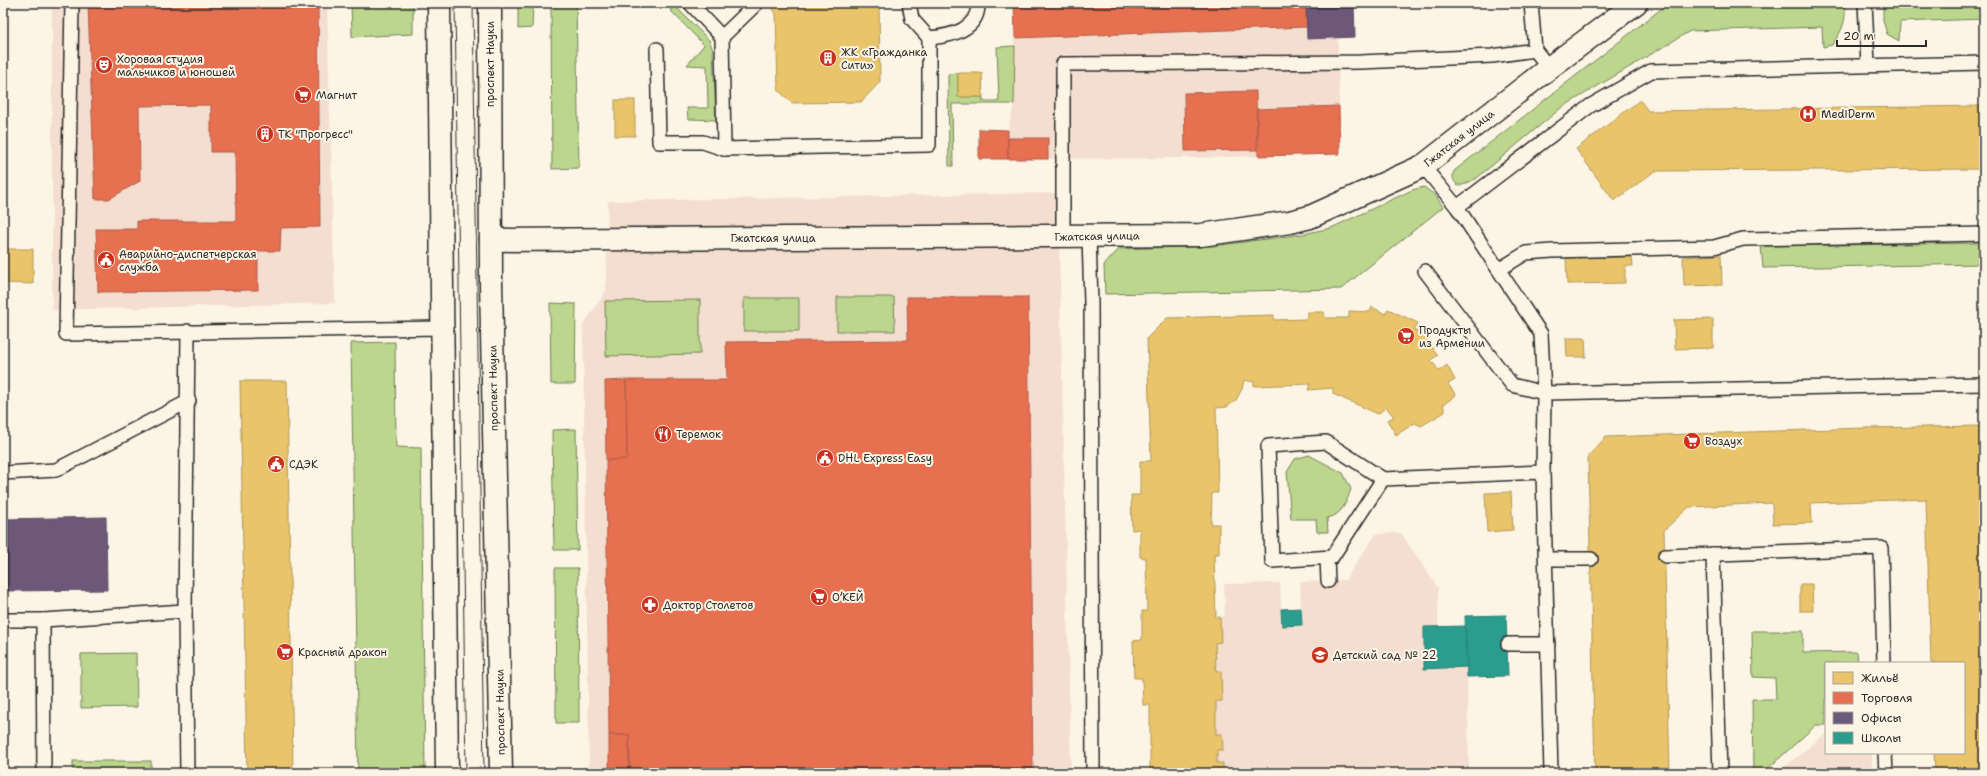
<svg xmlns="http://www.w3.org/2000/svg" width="1987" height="776" font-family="'Shantell Sans',sans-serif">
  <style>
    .built { fill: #f4decf }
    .green { fill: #bcd68d; stroke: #74805c }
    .homes { fill: #e9c46a; stroke: #b09657 }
    .shops { fill: #e76f51; stroke: #af5b46 }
    .offices { fill: #6d597a; stroke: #594b62 }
    .schools { fill: #2a9d8f; stroke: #2a7b71 }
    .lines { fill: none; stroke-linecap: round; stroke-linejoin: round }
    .service-casing { stroke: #2b2b2b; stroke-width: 16 }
    .minor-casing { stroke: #2b2b2b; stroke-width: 25 }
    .secondary-casing { stroke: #2b2b2b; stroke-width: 25 }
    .service { stroke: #fcf5e5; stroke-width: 13 }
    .minor { stroke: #fcf5e5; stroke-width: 22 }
    .secondary { stroke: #fcf5e5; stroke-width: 22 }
    .tram { stroke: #2b2b2b; stroke-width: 1 }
    .labels { text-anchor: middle; stroke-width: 4; stroke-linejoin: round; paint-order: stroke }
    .poi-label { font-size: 11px; fill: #2b2b2b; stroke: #fcf5e5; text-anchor: start }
    .street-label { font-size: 11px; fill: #2b2b2b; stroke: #fcf5e5 }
  </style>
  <rect width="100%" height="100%" fill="#fcf5e5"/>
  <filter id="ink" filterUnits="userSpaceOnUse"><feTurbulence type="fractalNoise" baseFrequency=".025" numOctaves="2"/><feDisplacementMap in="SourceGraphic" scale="8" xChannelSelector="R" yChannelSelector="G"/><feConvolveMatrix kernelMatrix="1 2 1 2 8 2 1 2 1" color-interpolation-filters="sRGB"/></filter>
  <g filter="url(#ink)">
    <!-- built -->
    <g class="built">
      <polygon points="52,3 327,3 335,303 52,310"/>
      <polygon points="1014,3 1354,3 1355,37 1338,39 1340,154 1185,158 1008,159 1008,130 1014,104"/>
      <polygon points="1058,193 1071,773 589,773 583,325 606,291 608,201"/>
      <polygon points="1401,533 1438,588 1438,627 1424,628 1424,669 1467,667 1469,773 1223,773 1223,763 1217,763 1217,750 1223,749 1222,734 1216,734 1216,701 1222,701 1221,671 1216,671 1215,643 1221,642 1220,617 1225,616 1224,584 1280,583 1282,626 1302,625 1300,582 1345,580 1376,534"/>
      <polygon points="1824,735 1826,735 1826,753 1872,753 1872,773 1777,773"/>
    </g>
    <!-- green -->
    <g class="green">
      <polygon points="351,3 413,3 413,34 352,37"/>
      <polygon points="518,3 533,3 532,28 518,29"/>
      <polygon points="551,3 576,3 579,168 552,169"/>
      <path d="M 1671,3 L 1845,3 C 1846,23 1843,29 1832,45 L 1823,47 L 1822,27 L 1690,31 L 1561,108 L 1477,178 L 1463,185 L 1457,185 C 1453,180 1452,177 1454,171 L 1661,9 Z"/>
      <polygon points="1883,3 1984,3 1984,19 1900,22 1899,41 1887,34 1883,20"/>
      <polygon points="675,6 709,40 713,50 716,120 688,119 687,108 708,108 707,66 687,65 704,45 670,10"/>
      <polygon points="1015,46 1014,104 952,104 953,166 949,166 948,74 958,73 958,97 983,97 982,101 999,101 997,47"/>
      <polygon points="1424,187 1436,196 1443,207 1341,289 1105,294 1104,265 1119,249 1214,246 1303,234 1331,228 1412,190"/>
      <polygon points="1984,243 1984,264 1763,268 1761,246"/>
      <polygon points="837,297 894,297 895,331 837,331"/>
      <rect x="744" y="298" width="55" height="33"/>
      <polygon points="700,300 700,354 606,356 605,301"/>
      <polygon points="550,303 576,304 575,384 551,384"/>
      <polygon points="395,342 396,447 421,448 425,773 358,773 351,343"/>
      <polygon points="576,429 578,550 554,550 552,430"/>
      <path d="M 1309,455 L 1343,473 L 1351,489 C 1347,501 1342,516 1327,518 L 1328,532 L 1317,532 L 1316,519 L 1291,519 L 1287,472 L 1295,459 Z"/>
      <polygon points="555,568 578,568 579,723 556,723"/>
      <polygon points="1752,631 1803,631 1803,653 1857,652 1858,663 1826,663 1826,725 1816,725 1763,773 1753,773 1752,699 1776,699 1775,678 1753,677"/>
      <polygon points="136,653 137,707 81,708 81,654"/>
      <rect x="73" y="761" width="78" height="12"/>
    </g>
    <!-- homes -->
    <g class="homes">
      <polygon points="766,3 879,3 880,82 861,102 792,103 778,90 776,13"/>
      <polygon points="958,73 982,73 983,97 958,97"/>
      <rect x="615" y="100" width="20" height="36"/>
      <polygon points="1640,100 1648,111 1984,106 1984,169 1655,171 1614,201 1576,149"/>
      <polygon points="5,249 33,249 33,284 5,283"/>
      <polygon points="1721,255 1722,285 1684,286 1683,257"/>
      <polygon points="1632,257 1633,266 1625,266 1625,283 1567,284 1566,258"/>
      <polygon points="1372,307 1385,314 1388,309 1418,323 1414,330 1429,336 1427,341 1438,355 1431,360 1439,371 1447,365 1455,380 1448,384 1456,395 1443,405 1445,412 1421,426 1415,423 1396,435 1387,420 1394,417 1386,407 1378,414 1333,394 1333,388 1308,390 1310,384 1254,386 1254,382 1244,380 1242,389 1236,400 1227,407 1216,408 1218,493 1212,493 1211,524 1219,524 1219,554 1214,554 1216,617 1220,617 1221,642 1215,643 1216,671 1221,671 1222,701 1216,701 1216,734 1222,734 1223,750 1217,750 1217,763 1223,763 1223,773 1150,773 1150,705 1143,705 1142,678 1134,678 1133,641 1142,640 1142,611 1147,611 1146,558 1140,557 1140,529 1132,530 1131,495 1140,495 1140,461 1151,461 1147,338 1167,318 1274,315 1274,320 1307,319 1307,312 1324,312 1325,318 1349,318 1349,311 1370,312"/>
      <polygon points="1713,319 1713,348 1675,349 1674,320"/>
      <polygon points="1566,338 1585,338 1586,357 1567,357"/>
      <polygon points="240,381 287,381 293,773 247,773"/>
      <polygon points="1984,426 1984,773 1935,773 1934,753 1964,753 1964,663 1931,663 1926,499 1811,503 1812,523 1773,524 1772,503 1689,507 1664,530 1670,773 1595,773 1588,456 1606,437 1864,428"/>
      <polygon points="1511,492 1513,530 1487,532 1485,493"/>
      <polygon points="1800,584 1812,584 1813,611 1800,611"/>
    </g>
    <!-- shops -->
    <g class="shops">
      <polygon points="88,3 318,3 320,227 281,228 280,251 258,251 258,290 98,292 96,229 137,229 137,221 236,221 235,152 211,152 211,105 139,106 140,181 109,199 95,199"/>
      <polygon points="1014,3 1306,3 1307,27 1015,38"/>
      <polygon points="1256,91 1257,150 1185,151 1184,93"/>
      <polygon points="1339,106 1340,154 1258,156 1257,109"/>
      <polygon points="979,129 1008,130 1008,159 979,159"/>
      <rect x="1008" y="138" width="40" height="21"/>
      <polygon points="907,297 1028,297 1033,773 630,773 629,735 609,735 606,460 627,459 626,380 727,380 726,342 908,340"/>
      <polygon points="626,380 627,459 606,460 605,381"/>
      <rect x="609" y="735" width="20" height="38"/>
    </g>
    <!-- offices -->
    <g class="offices">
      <polygon points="1306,3 1354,3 1355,37 1307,39"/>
      <polygon points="106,517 107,590 3,591 3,519"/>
    </g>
    <!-- schools -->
    <g class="schools">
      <polygon points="1301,608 1302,625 1282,626 1281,609"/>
      <polygon points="1506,615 1508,676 1467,677 1465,616"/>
      <polygon points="1465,626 1467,667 1424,669 1424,627"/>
    </g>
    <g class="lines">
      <defs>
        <g id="service">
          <polyline points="72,3 66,334 442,328"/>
          <path d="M 690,3 L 722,37 L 724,149 L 929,145 L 929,38 C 951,36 979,30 978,3"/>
          <polyline points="909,3 912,19 929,38"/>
          <polyline points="1531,3 1535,50 1549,68"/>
          <polyline points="1865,3 1868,65"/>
          <polyline points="722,37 757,3"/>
          <polyline points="657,49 659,142 703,142 724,149"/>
          <polyline points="1423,166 1457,207 1541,334 1544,393 1543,472 1551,773"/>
          <polyline points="1457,207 1590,106 1651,71 1984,63"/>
          <polyline points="1089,236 1091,303 1093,773"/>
          <polyline points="1063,237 1063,64 1361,62 1492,56 1535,50"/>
          <polyline points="1500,269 1526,253 1552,251 1714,247 1743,239 1984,234"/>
          <polyline points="1425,271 1512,385 1544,393 1984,384"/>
          <polyline points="3,473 56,470 189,401"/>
          <polyline points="1383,479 1332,557 1272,561 1268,446 1326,442 1383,479 1543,472"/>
          <polyline points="1713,554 1720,773"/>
          <polyline points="1665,556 1881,548 1884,663"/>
          <polyline points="1327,558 1328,581"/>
          <polyline points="1546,559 1591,559"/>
          <polyline points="3,620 43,620 185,611"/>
          <polyline points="43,620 44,773"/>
          <polyline points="1508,644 1548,644"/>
          <polyline points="1885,753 1886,773"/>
          <polyline points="187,773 185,611 188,331"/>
        </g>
        <polyline id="minor" points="491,240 1201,235 1290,222 1310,217 1423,166 1549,68 1636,3"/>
        <g id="secondary">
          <polyline points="439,3 447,773"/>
          <polyline points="490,3 491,283 501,773"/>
        </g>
      </defs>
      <!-- service casing -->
      <use href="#service" class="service-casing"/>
      <!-- minor casing -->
      <use href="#minor" class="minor-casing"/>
      <!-- secondary casing -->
      <use href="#secondary" class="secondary-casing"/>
      <!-- service -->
      <use href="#service" class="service"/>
      <!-- minor -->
      <use href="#minor" class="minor"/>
      <!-- secondary -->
      <use href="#secondary" class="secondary"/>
      <!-- tram -->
      <g class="tram">
        <polyline points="455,3 466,773"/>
        <polyline points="473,3 484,773"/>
      </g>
    </g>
  </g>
  <!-- icons -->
  <defs>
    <symbol id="building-disc" viewBox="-11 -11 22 22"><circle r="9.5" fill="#c8321e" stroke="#fcf5e5"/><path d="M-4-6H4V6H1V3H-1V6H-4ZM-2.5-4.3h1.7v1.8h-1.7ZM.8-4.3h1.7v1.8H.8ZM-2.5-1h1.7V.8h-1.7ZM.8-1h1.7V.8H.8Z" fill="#fff"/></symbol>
    <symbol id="theatre-disc" viewBox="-11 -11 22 22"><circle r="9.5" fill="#c8321e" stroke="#fcf5e5"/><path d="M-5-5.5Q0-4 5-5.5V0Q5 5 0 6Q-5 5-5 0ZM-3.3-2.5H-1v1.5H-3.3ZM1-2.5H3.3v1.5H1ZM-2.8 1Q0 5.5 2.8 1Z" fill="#fff"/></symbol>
    <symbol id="supermarket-disc" viewBox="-11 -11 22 22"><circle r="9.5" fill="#c8321e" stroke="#fcf5e5"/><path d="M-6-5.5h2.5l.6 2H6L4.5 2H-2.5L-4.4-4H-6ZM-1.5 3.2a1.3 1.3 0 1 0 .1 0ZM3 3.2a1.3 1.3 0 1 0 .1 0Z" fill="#fff"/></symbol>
    <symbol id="hospital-disc" viewBox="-11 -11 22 22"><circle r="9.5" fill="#c8321e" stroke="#fcf5e5"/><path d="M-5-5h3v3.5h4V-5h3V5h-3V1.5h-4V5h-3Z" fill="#fff"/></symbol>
    <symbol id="civic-disc" viewBox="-11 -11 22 22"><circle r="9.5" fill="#c8321e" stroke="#fcf5e5"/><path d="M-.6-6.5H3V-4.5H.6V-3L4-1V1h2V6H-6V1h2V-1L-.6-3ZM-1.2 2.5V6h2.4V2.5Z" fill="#fff"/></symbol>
    <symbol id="restaurant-disc" viewBox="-11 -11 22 22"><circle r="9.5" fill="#c8321e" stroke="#fcf5e5"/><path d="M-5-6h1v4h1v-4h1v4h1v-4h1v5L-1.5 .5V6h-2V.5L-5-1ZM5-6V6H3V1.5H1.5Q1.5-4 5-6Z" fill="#fff"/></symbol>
    <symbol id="pharmacy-disc" viewBox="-11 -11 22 22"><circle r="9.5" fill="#c8321e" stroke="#fcf5e5"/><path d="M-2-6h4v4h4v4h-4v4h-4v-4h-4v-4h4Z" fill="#fff"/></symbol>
    <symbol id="school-disc" viewBox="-11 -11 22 22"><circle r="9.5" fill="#c8321e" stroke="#fcf5e5"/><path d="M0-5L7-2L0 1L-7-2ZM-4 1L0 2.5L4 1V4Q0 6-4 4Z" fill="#fff"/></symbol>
  </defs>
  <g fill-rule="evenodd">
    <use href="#building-disc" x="818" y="48" width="20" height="20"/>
    <use href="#theatre-disc" x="94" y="55" width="20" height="20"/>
    <use href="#supermarket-disc" x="293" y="85" width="20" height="20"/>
    <use href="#hospital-disc" x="1798" y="104" width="20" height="20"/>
    <use href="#building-disc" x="255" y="124" width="20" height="20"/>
    <use href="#civic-disc" x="96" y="250" width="20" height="20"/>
    <use href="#supermarket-disc" x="1396" y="326" width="20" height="20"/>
    <use href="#restaurant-disc" x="653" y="424" width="20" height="20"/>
    <use href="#supermarket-disc" x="1682" y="431" width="20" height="20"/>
    <use href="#civic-disc" x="815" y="448" width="20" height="20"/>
    <use href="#civic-disc" x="266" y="454" width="20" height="20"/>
    <use href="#supermarket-disc" x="809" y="587" width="20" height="20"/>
    <use href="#pharmacy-disc" x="640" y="595" width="20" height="20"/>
    <use href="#supermarket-disc" x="275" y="642" width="20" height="20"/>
    <use href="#school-disc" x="1310" y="645" width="20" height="20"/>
  </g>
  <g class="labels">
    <!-- poi labels -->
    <g class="poi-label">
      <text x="841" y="56">ЖК «Гражданка<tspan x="841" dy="13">Сити»</tspan></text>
      <text x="117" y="63">Хоровая студия<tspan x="117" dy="13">мальчиков и юношей</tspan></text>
      <text x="316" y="99">Магнит</text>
      <text x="1821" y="118">MediDerm</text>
      <text x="278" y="138">ТК "Прогресс"</text>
      <text x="119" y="258">Аварийно-диспетчерская<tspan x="119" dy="13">служба</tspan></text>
      <text x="1419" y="334">Продукты<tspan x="1419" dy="13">из Армении</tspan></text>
      <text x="676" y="438">Теремок</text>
      <text x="1705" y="445">Воздух</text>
      <text x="838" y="462">DHL Express Easy</text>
      <text x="289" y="468">СДЭК</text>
      <text x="832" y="601">О’КЕЙ</text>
      <text x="663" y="609">Доктор Столетов</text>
      <text x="298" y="656">Красный дракон</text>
      <text x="1333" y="659">Детский сад № 22</text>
    </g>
    <!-- street labels -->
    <g class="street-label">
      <text transform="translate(490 64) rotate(-90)" y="4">проспект Науки</text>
      <text transform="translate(1459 138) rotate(-38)" y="4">Гжатская улица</text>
      <text transform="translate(1097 236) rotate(-1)" y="4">Гжатская улица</text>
      <text x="773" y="242">Гжатская улица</text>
      <text transform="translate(493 388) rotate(-91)" y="4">проспект Науки</text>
      <text transform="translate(500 712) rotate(-91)" y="4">проспект Науки</text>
    </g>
  </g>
  <!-- margin -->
  <rect width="1987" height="776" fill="none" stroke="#fcf5e5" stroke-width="16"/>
  <rect x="8" y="8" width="1971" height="760" fill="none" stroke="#2b2b2b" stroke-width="1.5" filter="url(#ink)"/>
  <!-- legend -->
  <rect x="1825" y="662" width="140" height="92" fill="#fcf5e5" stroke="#a8a49b"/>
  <rect x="1833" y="672" width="20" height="12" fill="#e9c46a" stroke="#a8a49b"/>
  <text x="1861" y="682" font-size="12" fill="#2b2b2b">Жильё</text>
  <rect x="1833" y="692" width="20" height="12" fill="#e76f51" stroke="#a8a49b"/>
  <text x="1861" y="702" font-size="12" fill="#2b2b2b">Торговля</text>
  <rect x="1833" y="712" width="20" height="12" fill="#6d597a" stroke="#a8a49b"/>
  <text x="1861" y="722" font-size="12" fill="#2b2b2b">Офисы</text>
  <rect x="1833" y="732" width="20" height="12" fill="#2a9d8f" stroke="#a8a49b"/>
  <text x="1861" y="742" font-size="12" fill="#2b2b2b">Школы</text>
  <!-- scale -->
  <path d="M1837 40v6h89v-6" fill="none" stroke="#2b2b2b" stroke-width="2"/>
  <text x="1843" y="40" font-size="12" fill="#2b2b2b" stroke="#fcf5e5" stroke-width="3" paint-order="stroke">20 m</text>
</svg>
